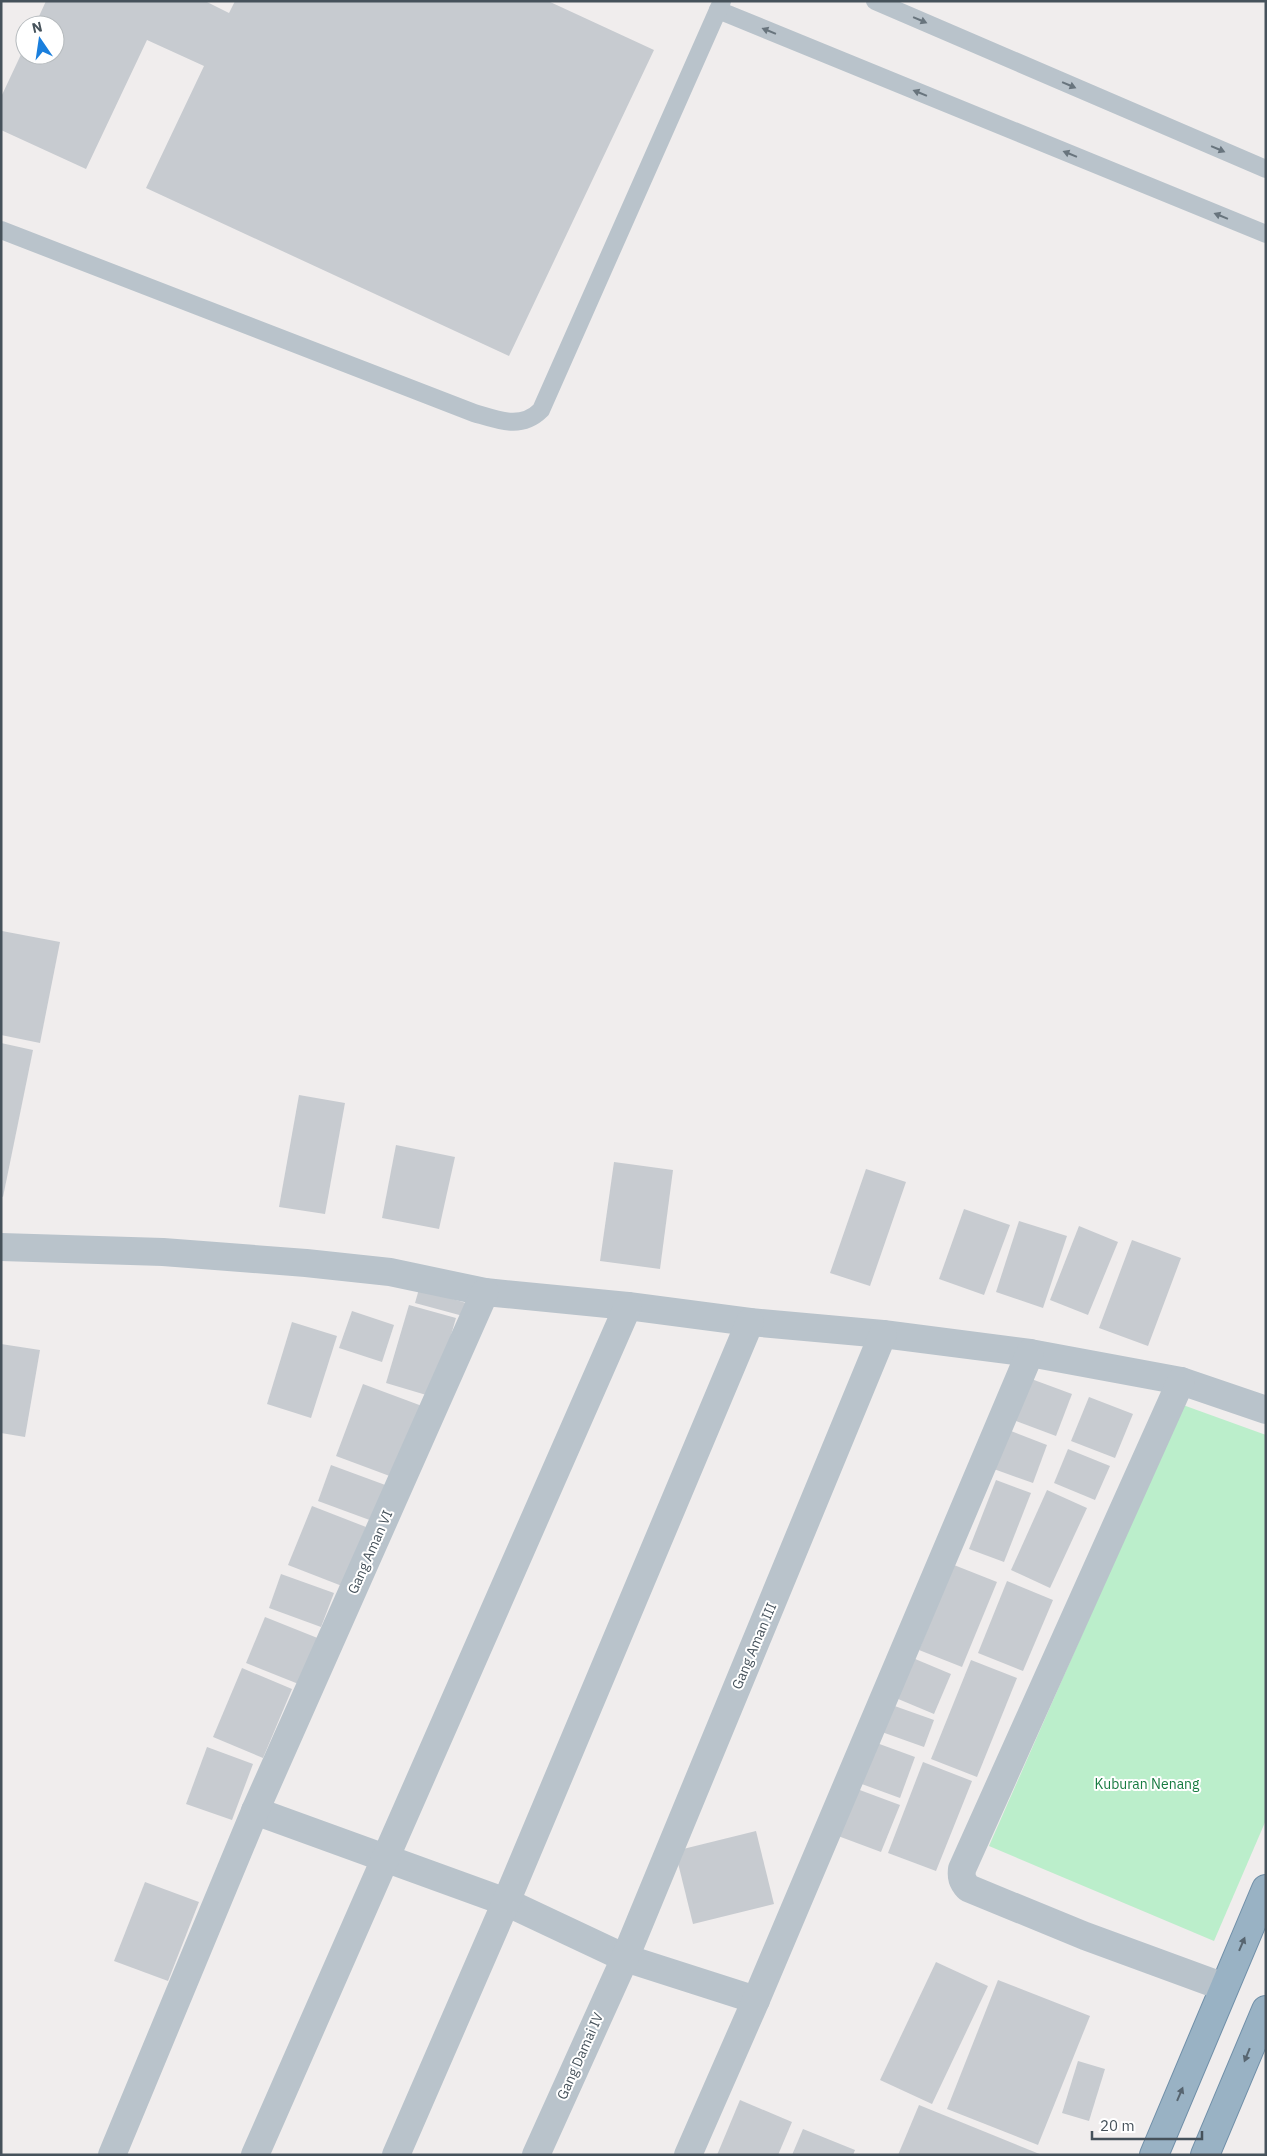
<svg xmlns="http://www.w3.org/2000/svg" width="1267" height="2156" font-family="'IBM Plex Sans',sans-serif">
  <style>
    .green { fill: #bbeecb }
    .building { fill: #c7cbd0 }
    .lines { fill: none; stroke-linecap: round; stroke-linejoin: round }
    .trunk-casing { stroke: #708fa8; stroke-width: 30 }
    .service { stroke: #b9c3cb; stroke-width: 18 }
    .minor { stroke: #b9c3cb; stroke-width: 28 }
    .trunk { stroke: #99b2c4; stroke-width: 28 }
    .oneway { fill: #68747d }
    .oneway2 { fill: #576570 }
    .labels { text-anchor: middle; stroke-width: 4; stroke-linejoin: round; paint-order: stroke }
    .street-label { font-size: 14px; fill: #46525b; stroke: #fff }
    .park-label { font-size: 14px; fill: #177b41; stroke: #fff }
  </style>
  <rect width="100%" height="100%" fill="#f0eded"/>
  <!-- green -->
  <polygon class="green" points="1183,1405 1266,1435 1266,1820 1214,1941 989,1846"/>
  <!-- building -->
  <g class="building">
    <polygon points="46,1 205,1 229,13 235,1 548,1 654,50 509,356 146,188 204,66 147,40 86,169 1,130 1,97 25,46 25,55 55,55 55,25 35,25"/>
    <polygon points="2,931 60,942 40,1043 1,1035"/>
    <polygon points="1,1043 33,1050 3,1197 1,1196"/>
    <polygon points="299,1095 345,1103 325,1214 279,1207"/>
    <polygon points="396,1145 455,1157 439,1229 382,1218"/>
    <polygon points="614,1162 673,1170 660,1269 600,1261"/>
    <polygon points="866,1169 906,1182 870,1286 830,1273"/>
    <polygon points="964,1209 1010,1225 984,1295 939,1279"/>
    <polygon points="1019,1221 1067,1236 1043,1308 996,1292"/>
    <polygon points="1079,1226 1118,1242 1088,1315 1050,1300"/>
    <polygon points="1132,1240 1181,1258 1148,1346 1099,1328"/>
    <polygon points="419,1289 466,1303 463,1316 415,1303"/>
    <polygon points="409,1305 456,1318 433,1397 386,1383"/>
    <polygon points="352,1311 394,1325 382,1362 339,1348"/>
    <polygon points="292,1322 337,1336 311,1418 267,1404"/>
    <polygon points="1,1344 40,1350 25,1437 1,1433"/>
    <polygon points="1026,1377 1072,1394 1056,1436 1011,1419"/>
    <polygon points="363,1384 422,1406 395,1478 336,1456"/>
    <polygon points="1089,1397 1133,1414 1115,1458 1071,1441"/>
    <polygon points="1006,1429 1047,1445 1033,1483 991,1468"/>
    <polygon points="1068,1449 1110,1466 1095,1500 1054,1483"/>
    <polygon points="331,1465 388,1486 375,1522 318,1501"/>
    <polygon points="996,1480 1031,1493 1004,1562 969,1549"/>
    <polygon points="1047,1490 1087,1508 1050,1588 1011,1570"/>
    <polygon points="312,1506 366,1527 342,1586 288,1565"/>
    <polygon points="954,1565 997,1582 962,1667 919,1650"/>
    <polygon points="281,1574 334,1593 321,1627 269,1608"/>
    <polygon points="1007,1581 1053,1600 1023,1671 978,1653"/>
    <polygon points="265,1617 320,1639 301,1685 246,1663"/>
    <polygon points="908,1656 951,1674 934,1714 891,1696"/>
    <polygon points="971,1660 1017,1678 977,1777 931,1759"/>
    <polygon points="242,1668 292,1689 263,1758 213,1737"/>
    <polygon points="889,1704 934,1720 924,1747 879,1731"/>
    <polygon points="874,1742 915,1757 900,1798 859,1783"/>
    <polygon points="207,1747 253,1764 232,1820 186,1804"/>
    <polygon points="923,1762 972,1781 936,1871 888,1853"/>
    <polygon points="849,1786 900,1805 881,1852 830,1833"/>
    <polygon points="756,1831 774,1904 693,1924 675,1851"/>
    <polygon points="145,1882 199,1902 168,1981 114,1961"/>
    <polygon points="936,1962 988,1986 932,2104 880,2080"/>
    <polygon points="998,1980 1090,2016 1038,2145 947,2109"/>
    <polygon points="1078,2061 1105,2069 1089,2121 1062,2113"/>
    <polygon points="740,2100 792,2122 778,2155 717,2155"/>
    <polygon points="919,2105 1042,2155 898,2155"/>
    <polygon points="803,2129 855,2150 853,2155 792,2155"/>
  </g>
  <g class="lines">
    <defs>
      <g id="trunk">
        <polyline points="1154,2155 1266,1889"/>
        <polyline points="1205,2155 1266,2010"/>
      </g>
    </defs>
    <!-- trunk casing -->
    <use href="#trunk" class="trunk-casing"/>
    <!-- service -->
    <g class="service">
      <polyline points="875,1 1266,169"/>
      <polyline points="718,10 1266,234"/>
      <path d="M 1,230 L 474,413 C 498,420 521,430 541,410 L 722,1"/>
    </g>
    <!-- minor -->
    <g class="minor">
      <polyline points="1,1247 163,1252 306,1263 390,1272 485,1292 628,1306 750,1322 883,1334 1030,1353 1181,1381 1266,1410"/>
      <path d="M 1181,1381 L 962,1869 C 961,1877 962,1881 968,1888 L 1085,1936 L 1224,1987"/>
      <polyline points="255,1811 506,1902 625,1958 756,2000"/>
      <polyline points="112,2155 255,1811 485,1292"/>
      <polyline points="255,2155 628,1306"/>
      <polyline points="396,2155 506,1902 750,1322"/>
      <polyline points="536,2155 625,1958 883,1334"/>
      <polyline points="688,2155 756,2000 1030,1353"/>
    </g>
    <!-- trunk -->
    <use href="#trunk" class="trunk"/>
  </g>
  <!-- one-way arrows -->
  <defs><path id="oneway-solid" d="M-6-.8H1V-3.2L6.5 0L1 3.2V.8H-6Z" transform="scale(1.25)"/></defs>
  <g class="oneway">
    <use href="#oneway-solid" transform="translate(920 20) rotate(23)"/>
    <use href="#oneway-solid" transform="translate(769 31) rotate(-158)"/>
    <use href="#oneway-solid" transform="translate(1069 85) rotate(23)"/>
    <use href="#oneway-solid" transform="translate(920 93) rotate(-158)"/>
    <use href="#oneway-solid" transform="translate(1218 149) rotate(23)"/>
    <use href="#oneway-solid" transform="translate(1070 154) rotate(-158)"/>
    <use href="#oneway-solid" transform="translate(1221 216) rotate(-158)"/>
  </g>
  <g class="oneway2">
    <use href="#oneway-solid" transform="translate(1242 1944) rotate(-67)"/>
    <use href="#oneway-solid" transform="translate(1247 2055) rotate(112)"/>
    <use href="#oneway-solid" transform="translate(1180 2094) rotate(-67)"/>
  </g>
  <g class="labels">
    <!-- street labels -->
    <g class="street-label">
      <text transform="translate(370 1552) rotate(-66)" y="5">Gang Aman VI</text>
      <text transform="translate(754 1646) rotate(-67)" y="5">Gang Aman III</text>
      <text transform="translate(580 2056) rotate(-66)" y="5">Gang Damai IV</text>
    </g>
    <!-- park labels -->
    <g class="park-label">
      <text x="1147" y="1789">Kuburan Nenang</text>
    </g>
  </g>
  <!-- border -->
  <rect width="1267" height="2156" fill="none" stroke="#46525b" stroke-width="5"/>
  <!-- north arrow -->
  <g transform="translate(40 40) rotate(347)"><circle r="24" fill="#ffffff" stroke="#b5babd"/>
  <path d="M0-4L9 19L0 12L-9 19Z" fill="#1a7fdd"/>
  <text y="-8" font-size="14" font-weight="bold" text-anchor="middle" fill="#46525b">N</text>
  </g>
  <!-- scale -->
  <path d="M1092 2131v8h110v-8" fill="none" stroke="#46525b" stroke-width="2.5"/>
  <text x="1100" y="2131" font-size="15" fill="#46525b" stroke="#ffffff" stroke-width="4" paint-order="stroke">20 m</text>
</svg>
